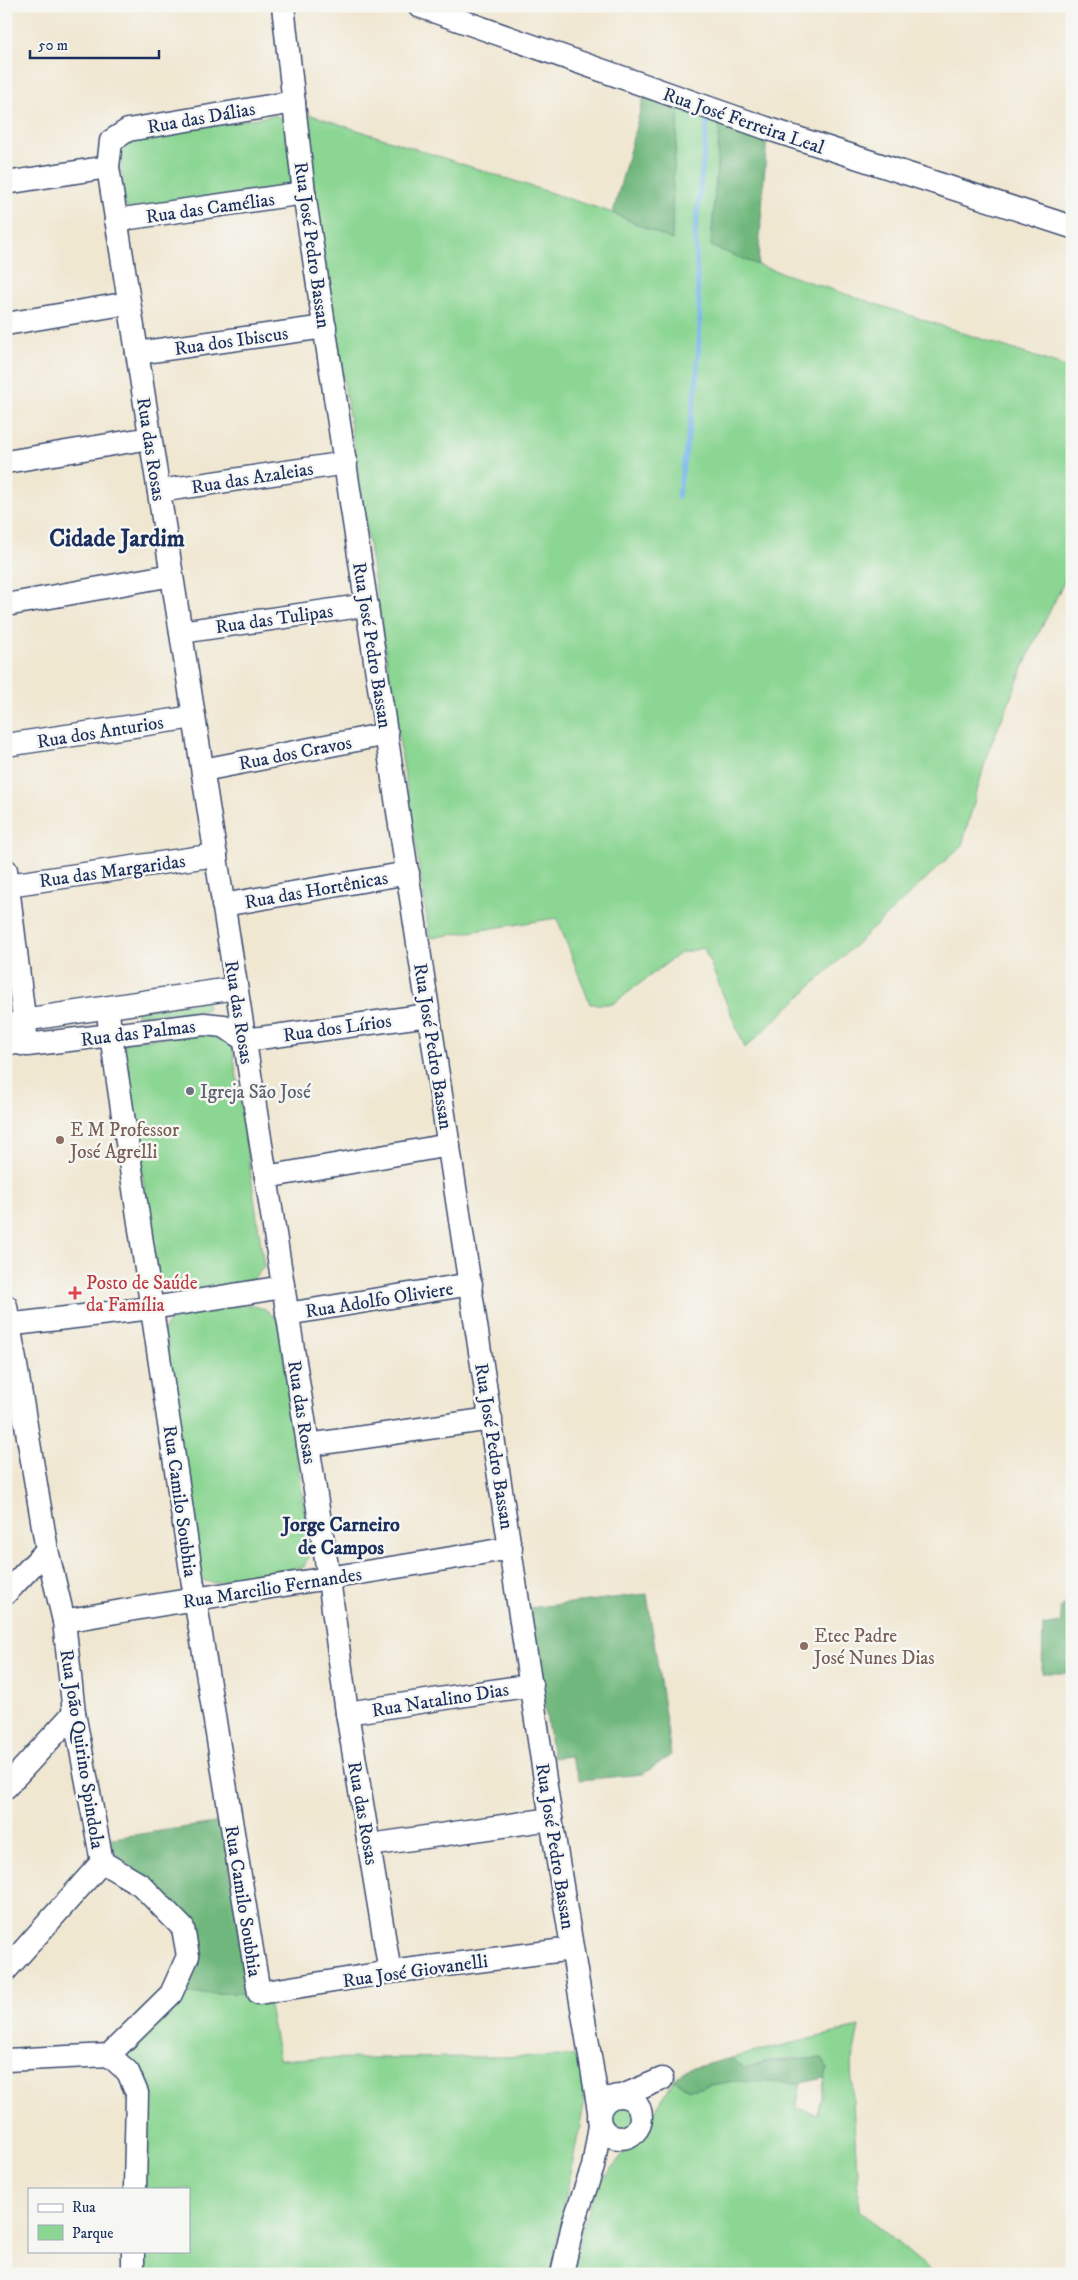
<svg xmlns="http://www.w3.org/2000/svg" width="1078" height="2280" font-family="'IM FELL DW Pica',serif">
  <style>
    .green { fill: #8bd693; stroke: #538278 }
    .forest { fill: #70b77d; stroke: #46736e }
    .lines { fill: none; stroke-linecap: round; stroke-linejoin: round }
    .stream { stroke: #78b6eb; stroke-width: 5 }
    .minor-casing { stroke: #3b4b6f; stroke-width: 25 }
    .minor { stroke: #fff; stroke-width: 22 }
    .worship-dot { fill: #6b7280; stroke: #f6f6f2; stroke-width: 2 }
    .education-dot { fill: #8d6e63; stroke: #f6f6f2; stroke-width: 2 }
    .health-dot { fill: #e0444e; stroke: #f6f6f2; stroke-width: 2 }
    .labels { text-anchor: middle; stroke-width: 5; stroke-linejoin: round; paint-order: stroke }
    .street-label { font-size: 19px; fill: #1b2f5e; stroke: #f6f6f2 }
    .worship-label { font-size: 19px; fill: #5b616d; stroke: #f6f6f2; text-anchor: start }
    .education-label { font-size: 19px; fill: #785e54; stroke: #f6f6f2; text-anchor: start }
    .health-label { font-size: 19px; fill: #be3a42; stroke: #f6f6f2; text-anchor: start }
    .neighbourhood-label { font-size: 20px; font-weight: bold; fill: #1b2f5e; stroke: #f6f6f2 }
    .district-label { font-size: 24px; font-weight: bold; fill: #1b2f5e; stroke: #f6f6f2 }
  </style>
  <rect width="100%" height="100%" fill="#f6f6f2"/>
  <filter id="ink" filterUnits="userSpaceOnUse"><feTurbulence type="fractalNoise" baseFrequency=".02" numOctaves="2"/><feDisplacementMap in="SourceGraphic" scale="10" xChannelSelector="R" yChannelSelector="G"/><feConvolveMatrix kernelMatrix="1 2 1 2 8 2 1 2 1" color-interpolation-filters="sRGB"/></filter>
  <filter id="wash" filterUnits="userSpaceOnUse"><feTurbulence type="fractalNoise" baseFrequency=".0096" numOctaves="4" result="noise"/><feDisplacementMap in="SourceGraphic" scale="20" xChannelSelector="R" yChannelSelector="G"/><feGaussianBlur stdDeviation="1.12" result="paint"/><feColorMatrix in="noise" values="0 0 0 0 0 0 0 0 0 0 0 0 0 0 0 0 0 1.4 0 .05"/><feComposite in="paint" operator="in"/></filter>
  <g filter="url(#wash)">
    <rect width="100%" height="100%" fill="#f0e7d1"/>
    <!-- green -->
    <g class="green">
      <polygon points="679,109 720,123 711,246 758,265 1072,369 1072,566 1031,649 988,752 962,845 745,1048 704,948 680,953 613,1004 590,1004 557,918 430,938 314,190 305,113 613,213 672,240 673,177"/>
      <polygon points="276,115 288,123 292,189 135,213 124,204 120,150 130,139"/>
      <polygon points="206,1000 208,1008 204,1011 137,1015 136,1011"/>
      <polygon points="221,1034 233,1050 264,1267 249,1283 175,1294 158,1282 123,1041"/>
      <polygon points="246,1304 265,1309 279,1321 310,1551 304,1567 213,1583 202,1580 163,1331 174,1315"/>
      <polygon points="251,1993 268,2000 279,2059 581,2056 584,2105 550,2274 142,2274 142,2251 189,2251 189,2189 143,2189 138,2071 128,2054 130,2047 177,1994"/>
      <polygon points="859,2027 851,2065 859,2210 934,2274 573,2274 582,2225 598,2186 648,2122 674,2080 689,2089 733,2081 801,2083 796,2108 817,2114 827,2069 797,2058 764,2062 744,2068 731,2058"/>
      <circle cx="621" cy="2116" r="14"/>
    </g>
    <!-- forest -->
    <g class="forest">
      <polygon points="644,96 679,109 673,177 672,240 613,213"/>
      <polygon points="720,123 767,136 758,265 711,246"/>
      <polygon points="647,1594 671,1755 643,1774 580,1780 570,1756 553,1758 529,1608"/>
      <polygon points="1072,1599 1072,1673 1042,1673 1043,1626 1061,1623 1060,1607"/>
      <polygon points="222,1822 251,1993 177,1994 193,1956 145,1880 108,1848 106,1839"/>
      <polygon points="731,2058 744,2068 764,2062 822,2058 827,2069 825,2078 801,2083 733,2081 689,2089 674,2080 685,2070"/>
    </g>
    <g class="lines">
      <!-- stream -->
      <polyline class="stream" points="678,497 696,389 700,325 695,235 708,115"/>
    </g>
  </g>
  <g filter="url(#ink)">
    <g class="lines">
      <defs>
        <g id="minor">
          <polyline points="283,6 304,193 551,1819 599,2111"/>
          <polyline points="419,6 766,128 1072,227"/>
          <polyline points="294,102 128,130 111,141 108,167 329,1579 347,1713 390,1972"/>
          <polyline points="6,183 108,167"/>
          <polyline points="116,220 304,193"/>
          <polyline points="6,324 129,303"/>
          <polyline points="137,353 325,327"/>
          <polyline points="6,462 150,438"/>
          <polyline points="159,491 346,463"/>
          <polyline points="6,605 172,575"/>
          <polyline points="181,632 367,605"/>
          <polyline points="6,745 194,717"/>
          <polyline points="203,770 387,734"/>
          <polyline points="6,870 26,1034"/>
          <polyline points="8,885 216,855"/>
          <polyline points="223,905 408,873"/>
          <polyline points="107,1008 195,1598 259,1993 390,1972 572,1949"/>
          <polyline points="6,1028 23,1020 236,988"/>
          <polyline points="6,1041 27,1045 204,1024 224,1026 245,1040 429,1015"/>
          <polyline points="266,1177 449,1145"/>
          <polyline points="6,1306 47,1550 64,1621 74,1713 102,1862 141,1885 183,1928 188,1956 171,1994 109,2055 6,2060"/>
          <polyline points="287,1314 471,1284"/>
          <polyline points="6,1325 152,1308 283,1287"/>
          <polyline points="308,1445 491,1419"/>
          <polyline points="6,1593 47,1550"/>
          <path d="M 64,1621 C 212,1595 362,1574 511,1548"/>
          <polyline points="347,1713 532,1685"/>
          <polyline points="6,1787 74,1713"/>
          <polyline points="370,1845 551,1819"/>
          <polyline points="6,1970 102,1862"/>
          <polyline points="109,2055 128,2072 137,2093 135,2189"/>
          <polyline points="622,2096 662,2079"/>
          <circle cx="620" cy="2117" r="21"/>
          <polyline points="133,2274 133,2251"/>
          <polyline points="562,2274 573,2224 593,2167 600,2125"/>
        </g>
      </defs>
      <!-- minor casing -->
      <use href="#minor" class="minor-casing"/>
      <!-- minor -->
      <use href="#minor" class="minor"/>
    </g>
  </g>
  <!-- markers -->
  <circle class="worship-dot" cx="190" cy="1091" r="5"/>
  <g class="education-dot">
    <circle cx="60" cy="1140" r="5"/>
    <circle cx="804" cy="1646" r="5"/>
  </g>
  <path class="health-dot" d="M72.5 1285.5h5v5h5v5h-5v5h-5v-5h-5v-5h5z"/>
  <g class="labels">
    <!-- street labels -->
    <g class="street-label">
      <text transform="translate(201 117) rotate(-10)" y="7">Rua das Dálias</text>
      <text transform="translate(744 120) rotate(19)" y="7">Rua José Ferreira Leal</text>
      <text transform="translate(210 207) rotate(-8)" y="7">Rua das Camélias</text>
      <text transform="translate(313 245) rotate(82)" y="7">Rua José Pedro Bassan</text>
      <text transform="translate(231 340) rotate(-8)" y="7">Rua dos Ibiscus</text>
      <text transform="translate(152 449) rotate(81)" y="7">Rua das Rosas</text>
      <text transform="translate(252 477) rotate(-9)" y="7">Rua das Azaleias</text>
      <text transform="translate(274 618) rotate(-8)" y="7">Rua das Tulipas</text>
      <text transform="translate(373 645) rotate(81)" y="7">Rua José Pedro Bassan</text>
      <text transform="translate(100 731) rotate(-9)" y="7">Rua dos Anturios</text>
      <text transform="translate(295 752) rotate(-11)" y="7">Rua dos Cravos</text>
      <text transform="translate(112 870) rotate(-8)" y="7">Rua das Margaridas</text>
      <text transform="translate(316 889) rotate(-10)" y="7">Rua das Hortênicas</text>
      <text transform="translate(240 1012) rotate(81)" y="7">Rua das Rosas</text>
      <text transform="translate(337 1027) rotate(-8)" y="7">Rua dos Lírios</text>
      <text transform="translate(138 1032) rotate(-7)" y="7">Rua das Palmas</text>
      <text transform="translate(434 1046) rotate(81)" y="7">Rua José Pedro Bassan</text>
      <text transform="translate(379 1299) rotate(-9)" y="7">Rua Adolfo Oliviere</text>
      <text transform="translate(303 1412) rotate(81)" y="7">Rua das Rosas</text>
      <text transform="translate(495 1446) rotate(81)" y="7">Rua José Pedro Bassan</text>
      <text transform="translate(181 1501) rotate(82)" y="7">Rua Camilo Soubhia</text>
      <text transform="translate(272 1587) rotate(-9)" y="7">Rua Marcilio Fernandes</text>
      <text transform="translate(440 1699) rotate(-9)" y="7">Rua Natalino Dias</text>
      <text transform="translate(83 1749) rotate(81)" y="7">Rua João Quirino Spindola</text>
      <text transform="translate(364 1813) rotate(80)" y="7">Rua das Rosas</text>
      <text transform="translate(556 1846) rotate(81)" y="7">Rua José Pedro Bassan</text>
      <text transform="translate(244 1901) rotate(81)" y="7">Rua Camilo Soubhia</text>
      <text transform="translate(415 1970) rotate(-8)" y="7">Rua José Giovanelli</text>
    </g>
    <!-- worship labels -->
    <g class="worship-label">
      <text x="200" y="1098">Igreja São José</text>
    </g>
    <!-- education labels -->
    <g class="education-label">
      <text x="70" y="1136">E M Professor<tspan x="70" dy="22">José Agrelli</tspan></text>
      <text x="814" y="1642">Etec Padre<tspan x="814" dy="22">José Nunes Dias</tspan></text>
    </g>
    <!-- health labels -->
    <g class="health-label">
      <text x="86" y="1289">Posto de Saúde<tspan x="86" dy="22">da Família</tspan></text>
    </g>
    <!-- neighbourhood labels -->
    <g class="neighbourhood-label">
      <text x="341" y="1531">Jorge Carneiro<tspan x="341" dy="23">de Campos</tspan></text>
    </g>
    <!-- district labels -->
    <g class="district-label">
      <text x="117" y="546">Cidade Jardim</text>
    </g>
  </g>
  <!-- margin -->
  <rect width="1078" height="2280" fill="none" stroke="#f6f6f2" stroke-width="25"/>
  <!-- legend -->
  <rect x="28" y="2188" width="162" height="65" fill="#f6f6f2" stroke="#9ea6b7"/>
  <rect x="38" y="2204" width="25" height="8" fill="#ffffff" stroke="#9ea6b7"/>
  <text x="72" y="2212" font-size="15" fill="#1b2f5e">Rua</text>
  <rect x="38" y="2225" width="25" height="15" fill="#8bd693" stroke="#9ea6b7"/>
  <text x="72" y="2238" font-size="15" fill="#1b2f5e">Parque</text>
  <!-- scale -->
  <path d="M30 50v8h129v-8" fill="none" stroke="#1b2f5e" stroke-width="2.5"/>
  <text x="38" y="50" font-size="15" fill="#1b2f5e" stroke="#f6f6f2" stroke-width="4" paint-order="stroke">50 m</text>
</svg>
